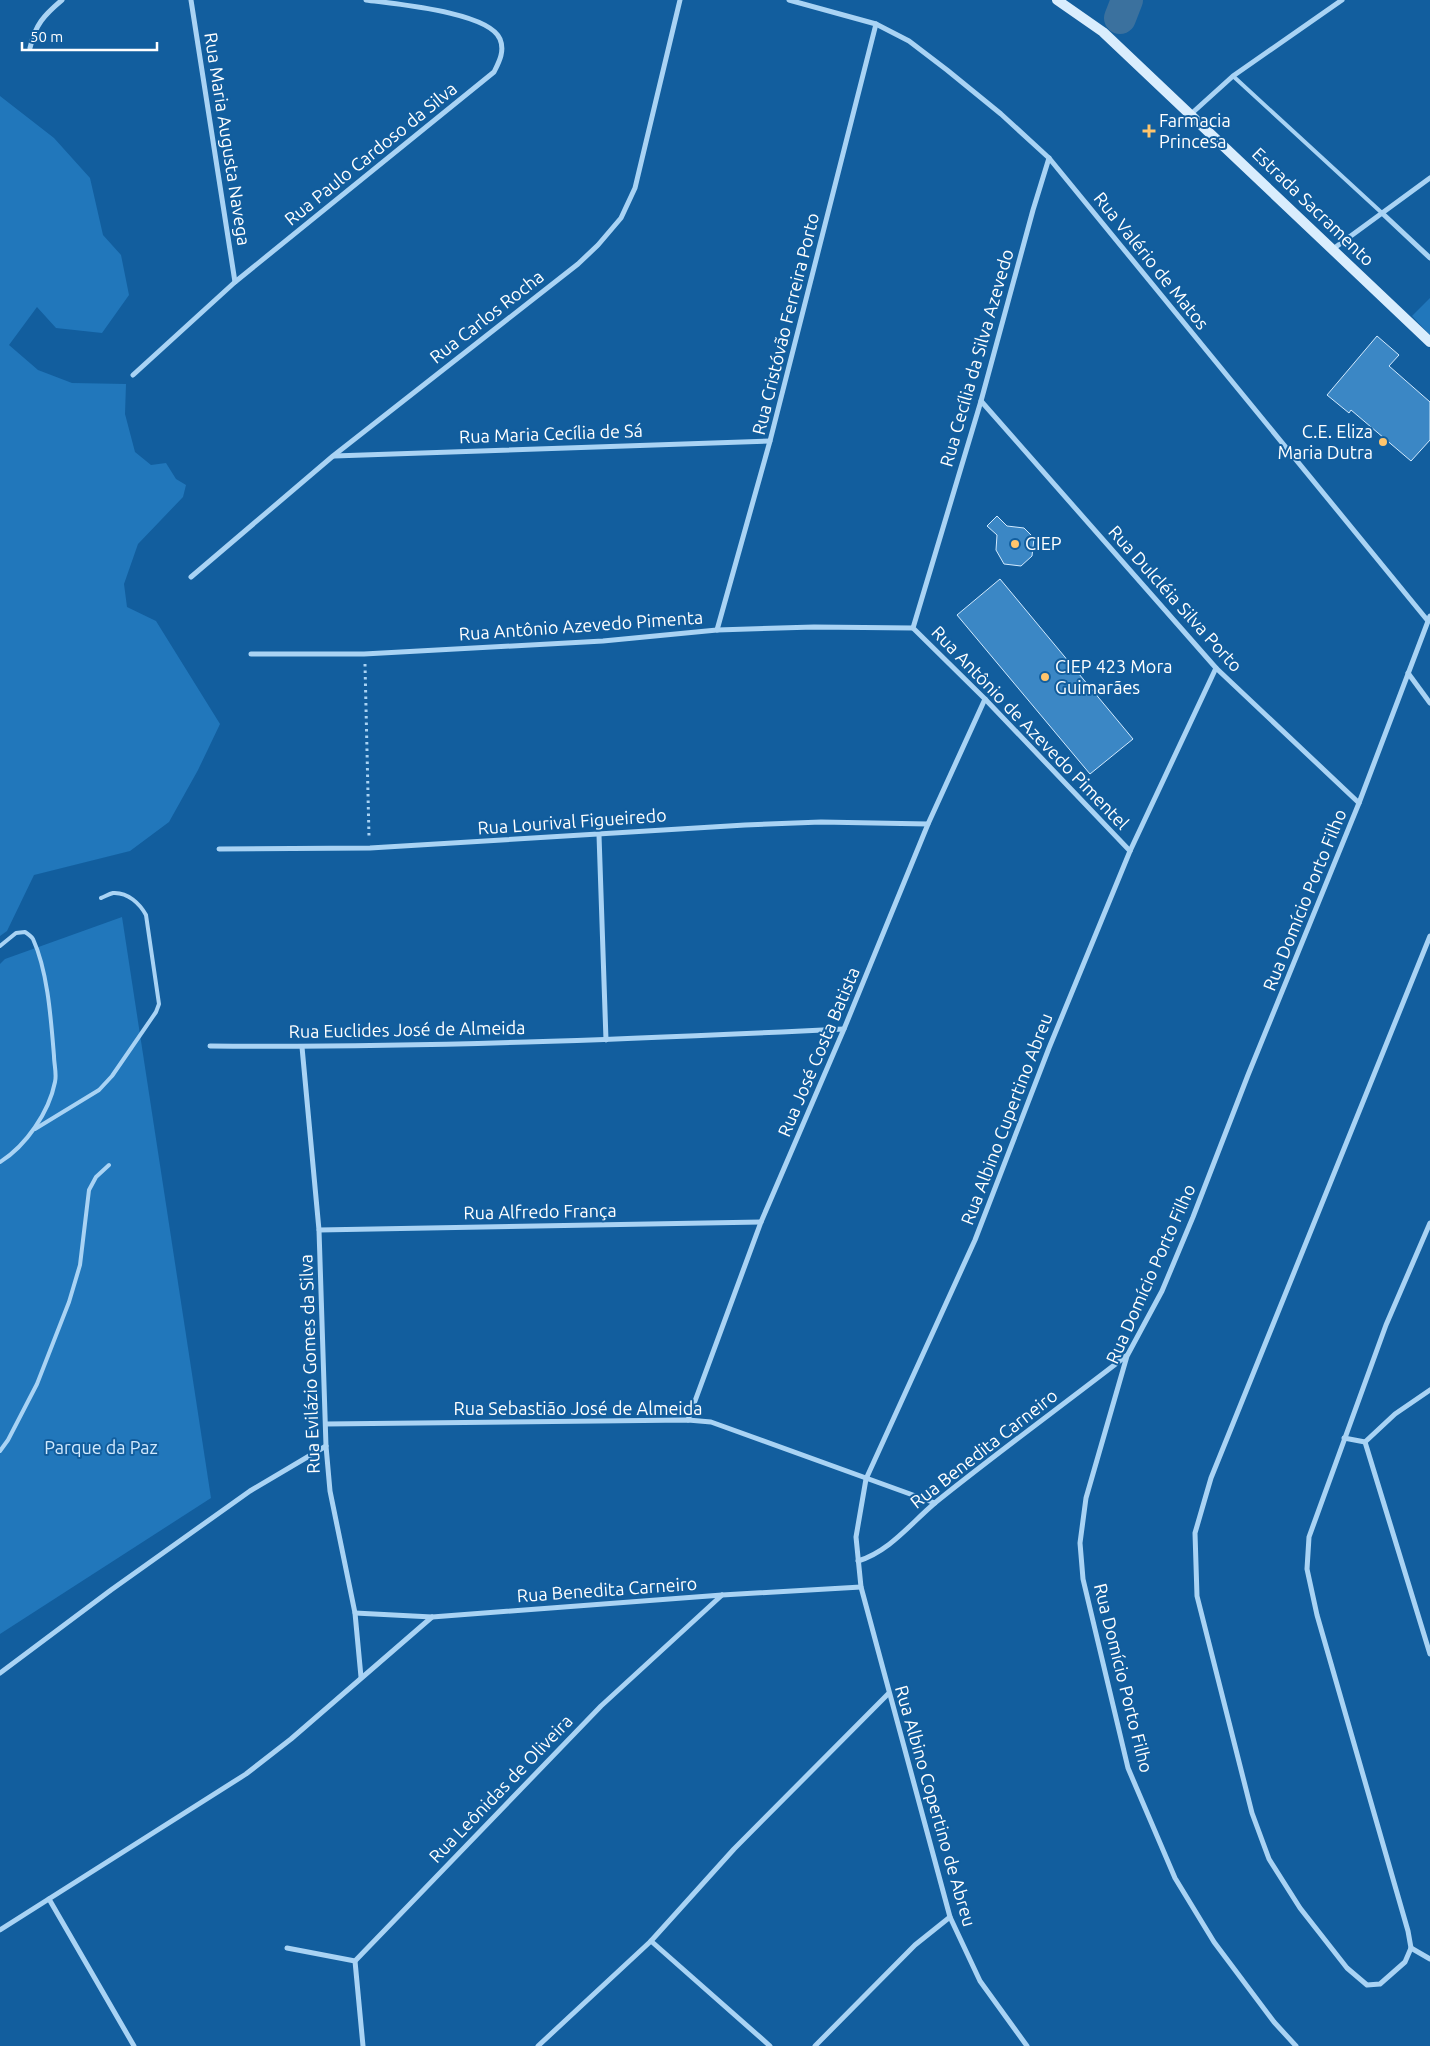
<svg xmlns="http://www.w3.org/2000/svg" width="1430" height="2046" font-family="Ubuntu,sans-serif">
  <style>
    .green { fill: #2177bb }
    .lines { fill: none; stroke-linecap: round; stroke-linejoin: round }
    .river { stroke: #3b719e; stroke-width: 32 }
    .building { fill: #3b87c5; stroke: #d2eafe }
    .path { stroke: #a9d3f4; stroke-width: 3; stroke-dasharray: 2.5 4; stroke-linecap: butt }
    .lane { stroke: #a9d3f4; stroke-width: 4 }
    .street { stroke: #a9d3f4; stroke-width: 5 }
    .secondary { stroke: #d9edfd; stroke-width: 10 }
    .poi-dot { fill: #ffc56c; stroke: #125e9e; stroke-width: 2 }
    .labels { text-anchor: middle; stroke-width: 4; stroke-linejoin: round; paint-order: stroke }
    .poi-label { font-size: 18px; fill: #fff; stroke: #125e9e; text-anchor: start }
    .street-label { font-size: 18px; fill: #fff; stroke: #125e9e }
    .park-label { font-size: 18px; fill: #d2eafe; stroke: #125e9e }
  </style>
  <rect width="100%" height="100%" fill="#125e9e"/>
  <!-- green -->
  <g class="green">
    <polygon points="0,96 54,138 90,178 103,235 121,255 129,295 102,333 56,328 37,307 9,345 38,370 72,383 126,384 125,414 135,452 151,465 166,463 176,479 186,485 183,497 138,544 124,584 127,607 156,621 220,724 198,770 169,822 130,851 34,875 7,931 0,936"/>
    <polygon points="1430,298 1430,335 1412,316"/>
    <polygon points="122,917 211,1498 0,1634 0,964 5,959"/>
  </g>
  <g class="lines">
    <!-- river -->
    <polyline class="river" points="1120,18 1127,0"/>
  </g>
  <!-- building -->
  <g class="building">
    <polygon points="1377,336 1399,355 1389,366 1430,402 1430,440 1411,461 1351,410 1349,413 1327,395"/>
    <polygon points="997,516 1007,526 1024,528 1034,538 1032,556 1021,566 1004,564 996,550 997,535 987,526"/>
    <polygon points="1000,579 1133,739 1090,774 957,615"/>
  </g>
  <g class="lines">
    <!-- path -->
    <polyline class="path" points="365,664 369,837"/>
    <!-- lane -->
    <g class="lane">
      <polyline points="1233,76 1382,213"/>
      <path d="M 0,946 L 16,933 L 25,932 C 28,934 31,936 33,939 C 48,972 51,1020 54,1056 C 54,1064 57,1074 55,1082 C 49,1112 26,1146 0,1162"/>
      <path d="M 35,1129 L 99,1090 L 112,1076 L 156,1012 L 159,1004 L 146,915 C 140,904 128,892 113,893 C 109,894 104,897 101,898"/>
      <polyline points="0,1451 8,1440 37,1384 69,1302 80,1265 89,1190 96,1177 109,1165"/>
    </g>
    <!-- street -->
    <g class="street">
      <polyline points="191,0 235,282"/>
      <polyline points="789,0 876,24 909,41 947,70 1001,114 1049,158 1428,621"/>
      <path d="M 30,48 C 35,25 44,15 62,0"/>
      <polyline points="1191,114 1233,76 1342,0"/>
      <polyline points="1049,158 1033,210 981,401 913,628 985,699 1130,851"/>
      <polyline points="1382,213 1430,258"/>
      <polyline points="1333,249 1430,178"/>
      <path d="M 133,375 L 235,282 L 494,72 C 499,62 505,51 500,39 C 489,12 395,4 366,0"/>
      <polyline points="981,401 1216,668 1359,803"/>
      <polyline points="334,456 770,441"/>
      <polyline points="191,577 333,456 578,264 598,245 621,218 635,188 680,0"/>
      <polyline points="717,630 770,441 876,24"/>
      <polyline points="251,654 364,654 603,641 717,630 814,627 913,628"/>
      <polyline points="1408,673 1430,703"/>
      <polyline points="599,835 606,1040"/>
      <polyline points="219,849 370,848 745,825 821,822 928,824"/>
      <polyline points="1430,936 1211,1478 1195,1533 1197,1596 1252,1813 1269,1859 1300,1908 1347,1968 1367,1985 1380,1984 1405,1962 1411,1948 1408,1931 1317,1615 1307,1569 1309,1537 1386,1325 1430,1223"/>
      <path d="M 210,1046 C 421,1048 632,1039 844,1029"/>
      <polyline points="302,1047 319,1230 326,1446 330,1491 355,1613 361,1677"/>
      <polyline points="319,1230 761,1222"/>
      <polyline points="688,1420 761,1222 844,1029 928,824 985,699"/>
      <polyline points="326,1424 688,1420 711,1422 935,1503"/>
      <polyline points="1344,1438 1365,1442 1430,1654"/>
      <polyline points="1365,1442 1395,1414 1430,1390"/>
      <path d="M 858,1561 C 890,1551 910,1524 936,1502 C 998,1452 1063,1405 1126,1356"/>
      <polyline points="355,1613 432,1617 722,1595 861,1587"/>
      <polyline points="0,1673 111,1590 250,1491 326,1446"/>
      <polyline points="49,1899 134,2046"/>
      <polyline points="0,1930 246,1774 291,1739 432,1617"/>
      <polyline points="651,1941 770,2046"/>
      <polyline points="287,1948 355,1961 601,1706 722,1595"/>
      <polyline points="1411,1948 1430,1959"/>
      <polyline points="355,1961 363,2046"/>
      <polyline points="538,2046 651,1941 734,1849 888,1694"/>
      <polyline points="815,2046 915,1945 950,1917"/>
      <polyline points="1027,2046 980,1981 950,1917 861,1587 856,1537 866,1479 975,1240 1049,1048 1130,851 1216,668"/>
      <polyline points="1296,2046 1274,2022 1214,1942 1175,1878 1128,1768 1083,1579 1080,1543 1086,1498 1127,1356 1162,1291 1193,1217 1248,1075 1359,803 1430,616"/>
    </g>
    <!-- secondary -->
    <polyline class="secondary" points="1057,0 1103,32 1430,342"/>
  </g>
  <!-- markers -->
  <g class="poi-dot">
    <path d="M1146.5 123.5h5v5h5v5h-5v5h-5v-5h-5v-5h5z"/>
    <circle cx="1383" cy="442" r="5"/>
    <circle cx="1015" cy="544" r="5"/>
    <circle cx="1045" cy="677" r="5"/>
  </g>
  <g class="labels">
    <!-- poi labels -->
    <g class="poi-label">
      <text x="1159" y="127">Farmacia<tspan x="1159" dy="21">Princesa</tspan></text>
      <text x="1373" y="438" text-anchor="end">C.E. Eliza<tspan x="1373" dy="21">Maria Dutra</tspan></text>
      <text x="1025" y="550">CIEP</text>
      <text x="1055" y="673">CIEP 423 Mora<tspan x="1055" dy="21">Guimarães</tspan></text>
    </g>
    <!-- street labels -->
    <g class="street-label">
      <text transform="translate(227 139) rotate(81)" y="6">Rua Maria Augusta Navega</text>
      <text transform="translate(371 154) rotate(-39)" y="6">Rua Paulo Cardoso da Silva</text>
      <text transform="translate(1313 207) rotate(44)" y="6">Estrada Sacramento</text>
      <text transform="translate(1151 261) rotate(51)" y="6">Rua Valério de Matos</text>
      <text transform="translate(487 317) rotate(-38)" y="6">Rua Carlos Rocha</text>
      <text transform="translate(786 324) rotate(-76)" y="6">Rua Cristóvão Ferreira Porto</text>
      <text transform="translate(977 358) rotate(-74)" y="6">Rua Cecília da Silva Azevedo</text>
      <text transform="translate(551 434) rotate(-2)" y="6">Rua Maria Cecília de Sá</text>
      <text transform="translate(1175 599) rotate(48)" y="6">Rua Dulcléia Silva Porto</text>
      <text transform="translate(581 626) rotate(-4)" y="6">Rua Antônio Azevedo Pimenta</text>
      <text transform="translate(1030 728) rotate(46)" y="6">Rua Antônio de Azevedo Pimentel</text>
      <text transform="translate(572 822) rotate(-4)" y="6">Rua Lourival Figueiredo</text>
      <text transform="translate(1305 900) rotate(-68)" y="6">Rua Domício Porto Filho</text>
      <text transform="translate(407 1030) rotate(-1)" y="6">Rua Euclides José de Almeida</text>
      <text transform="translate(819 1052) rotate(-67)" y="6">Rua José Costa Batista</text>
      <text transform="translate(1007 1119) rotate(-69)" y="6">Rua Albino Cupertino Abreu</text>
      <text transform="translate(540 1212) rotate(-1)" y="6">Rua Alfredo França</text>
      <text transform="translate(1151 1274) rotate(-66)" y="6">Rua Domício Porto Filho</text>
      <text transform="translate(310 1364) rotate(-92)" y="6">Rua Evilázio Gomes da Silva</text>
      <text x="578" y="1415">Rua Sebastião José de Almeida</text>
      <text transform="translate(984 1449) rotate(-38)" y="6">Rua Benedita Carneiro</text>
      <text transform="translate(607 1590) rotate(-4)" y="6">Rua Benedita Carneiro</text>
      <text transform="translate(1123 1678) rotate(76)" y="6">Rua Domício Porto Filho</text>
      <text transform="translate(501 1789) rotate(-46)" y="6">Rua Leônidas de Oliveira</text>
      <text transform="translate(935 1806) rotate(74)" y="6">Rua Albino Copertino de Abreu</text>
    </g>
    <!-- park labels -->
    <g class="park-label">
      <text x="101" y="1454">Parque da Paz</text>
    </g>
  </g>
  <!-- scale -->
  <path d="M22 42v8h135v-8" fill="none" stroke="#ffffff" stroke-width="2.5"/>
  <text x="30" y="42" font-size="15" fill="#ffffff" stroke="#125e9e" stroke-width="4" paint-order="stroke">50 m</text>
</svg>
